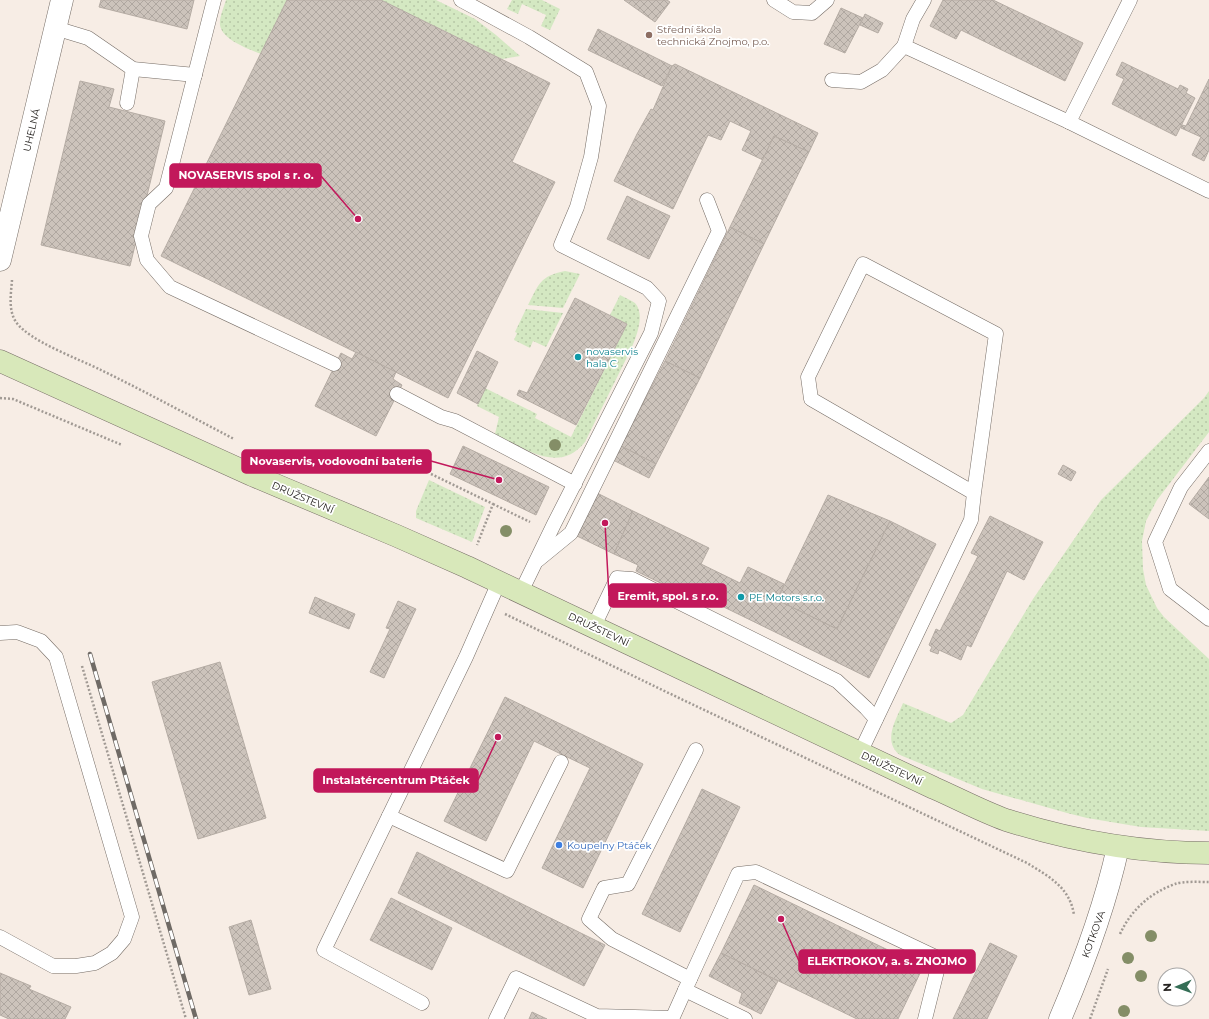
<svg xmlns="http://www.w3.org/2000/svg" width="1209" height="1019" font-family="Montserrat,sans-serif">
  <style>
    .grass { fill: url(#grass-dots) }
    .building { fill: url(#building-cross-hatch); stroke: #b5aca4 }
    .lines { fill: none; stroke-linecap: round; stroke-linejoin: round }
    .lane-casing { stroke: #756c65; stroke-width: 15 }
    .street-casing { stroke: #756c65; stroke-width: 23 }
    .secondary-casing { stroke: #756c65; stroke-width: 23 }
    .path { stroke: #a19a94; stroke-width: 2.5; stroke-dasharray: 2 2; stroke-linecap: butt }
    .lane { stroke: #fff; stroke-width: 14 }
    .street { stroke: #fff; stroke-width: 22 }
    .secondary { stroke: #d8e8ba; stroke-width: 22 }
    .rail-casing { stroke: #6f6a65; stroke-width: 4.5 }
    .rail { stroke: #fff; stroke-width: 3; stroke-dasharray: 9; stroke-linecap: butt }
    .tree { fill: #848e67 }
    .education-dot { fill: #8d6e63; stroke: #fff; stroke-width: 1.5 }
    .culture-dot { fill: #0f9aa8; stroke: #fff; stroke-width: 1.5 }
    .shop-dot { fill: #3f7fe0; stroke: #fff; stroke-width: 1.5 }
    .labels { text-anchor: middle; stroke-width: 3.5; stroke-linejoin: round; paint-order: stroke }
    .education-label { font-size: 10px; fill: #785e54; stroke: #fff; text-anchor: start }
    .street-label { font-size: 10px; fill: #262320; stroke: #fff }
    .culture-label { font-size: 10px; fill: #0d838f; stroke: #fff; text-anchor: start }
    .shop-label { font-size: 10px; fill: #366cbe; stroke: #fff; text-anchor: start }
    .leader { fill: none; stroke: #c2185b; stroke-width: 1.5 }
    .callout-dot { fill: #c2185b; stroke: #fff; stroke-width: 1.5 }
    .callout { fill: #c2185b; stroke: #c2185b; stroke-width: 1.5 }
    .callout-label { font-size: 11px; text-anchor: middle; font-weight: bold; fill: #fff }
  </style>
  <defs>
    <pattern id="grass-dots" width="8" height="8" patternUnits="userSpaceOnUse"><rect width="8" height="8" fill="#d4e8c2"/><path d="M2 2h.1M6 6h.1" fill="none" stroke="#b6c7a6" stroke-width="1.8" stroke-linecap="round"/></pattern>
    <pattern id="building-cross-hatch" width="8" height="8" patternUnits="userSpaceOnUse"><rect width="8" height="8" fill="#ccc3bb"/><path d="M0 0l8 8M0 8l8-8" fill="none" stroke="#afa7a0"/></pattern>
  </defs>
  <rect width="100%" height="100%" fill="#f7ede5"/>
  <!-- grass -->
  <g class="grass">
    <path d="M 226,0 L 287,0 L 261,54 C 249,49 222,40 220,25 C 219,18 224,7 226,0 Z"/>
    <polygon points="381,0 436,0 475,19 496,35 520,56 502,59"/>
    <polygon points="512,0 542,0 560,9 550,30 541,26 546,15 522,4 518,14 507,9"/>
    <path d="M 565,271 L 580,274 L 563,308 L 528,305 C 539,284 540,276 565,271 Z"/>
    <path d="M 620,295 C 625,298 631,300 635,303 C 645,314 637,335 632,347 L 585,442 C 559,475 524,448 495,434 L 499,417 L 477,406 L 485,388 L 537,414 L 535,418 L 571,437 L 627,324 L 610,315 Z"/>
    <polygon points="526,309 563,313 546,347 533,341 530,348 514,340 517,333 515,332"/>
    <path d="M 1209,391 L 1209,432 L 1157,500 L 1146,521 L 1142,541 L 1143,569 L 1146,585 L 1157,608 L 1164,617 L 1209,659 L 1209,831 L 1141,827 L 1087,818 L 1067,813 L 982,789 L 900,755 C 882,741 896,720 903,703 L 951,723 L 963,715 L 1033,599 L 1101,500 L 1204,398 Z"/>
    <polygon points="429,480 485,507 472,542 416,518 416,511"/>
  </g>
  <!-- building -->
  <g class="building">
    <polygon points="101,0 194,0 187,29 99,7"/>
    <polygon points="287,0 381,0 550,83 512,162 555,182 448,398 161,256"/>
    <polygon points="624,0 667,0 670,2 655,22"/>
    <polygon points="943,0 993,0 1083,43 1065,81 961,30 956,39 930,26"/>
    <polygon points="841,8 863,18 845,53 824,44"/>
    <polygon points="865,14 883,23 878,33 860,25"/>
    <polygon points="598,29 672,66 662,86 588,50"/>
    <polygon points="1122,62 1178,89 1180,85 1188,89 1186,93 1195,98 1176,136 1112,104 1124,79 1116,75"/>
    <polygon points="675,64 818,133 809,152 774,136 763,160 742,150 751,131 730,121 721,140 708,135 673,209 614,181 637,134 651,109 653,110 672,66"/>
    <polygon points="1209,79 1209,150 1204,161 1192,155 1201,137 1181,128 1182,125 1186,126"/>
    <polygon points="80,81 114,89 109,107 165,121 130,266 41,245"/>
    <polygon points="774,136 809,152 764,244 730,227"/>
    <polygon points="627,196 670,216 649,259 607,239"/>
    <polygon points="730,227 764,244 700,378 665,361"/>
    <polygon points="575,298 627,324 576,425 517,395 519,390 527,393"/>
    <polygon points="477,351 498,362 478,404 457,393"/>
    <polygon points="356,352 396,372 393,379 402,385 376,436 315,406 341,353 352,359"/>
    <polygon points="665,361 700,378 656,464 621,446"/>
    <polygon points="463,446 549,487 536,515 450,474"/>
    <polygon points="621,446 656,464 649,478 613,460"/>
    <polygon points="1063,465 1076,472 1071,481 1058,474"/>
    <polygon points="1209,477 1209,519 1189,504"/>
    <polygon points="597,493 633,511 614,554 577,536"/>
    <polygon points="828,495 890,521 837,629 777,600"/>
    <polygon points="633,511 709,548 701,564 740,583 748,567 784,584 777,600 837,629 890,521 936,544 869,678 687,589 683,594 636,571 638,565 614,554"/>
    <polygon points="990,516 1043,542 1024,580 1007,571 971,647 967,645 961,660 939,650 938,654 930,651 932,647 929,645 936,629 940,631 978,556 971,553"/>
    <polygon points="315,597 355,614 349,629 309,613"/>
    <polygon points="398,601 416,609 384,678 370,672 390,629 386,628"/>
    <polygon points="220,662 266,818 198,839 152,682"/>
    <polygon points="505,697 643,764 583,888 542,868 590,768 534,741 486,841 444,821"/>
    <polygon points="702,789 740,807 680,932 642,914"/>
    <polygon points="417,852 605,945 584,986 398,893"/>
    <polygon points="754,885 923,967 898,1019 857,1019 721,953"/>
    <polygon points="391,898 452,928 432,970 370,940"/>
    <polygon points="251,920 271,989 249,995 229,927"/>
    <polygon points="990,943 1017,956 987,1019 953,1019"/>
    <polygon points="721,953 778,981 761,1014 739,1003 742,993 709,976"/>
    <polygon points="0,973 31,986 29,989 71,1007 65,1019 9,1019 0,1015"/>
    <polygon points="532,1012 547,1019 529,1019"/>
  </g>
  <g class="lines">
    <defs>
      <g id="lane">
        <polyline points="214,0 166,188 149,204 141,236 147,260 170,287 334,364"/>
        <polyline points="461,0 529,37 586,72 599,106 591,157 577,207 561,245 647,288 659,301 651,333 554,524 521,592"/>
        <polyline points="774,0 793,12 812,13 827,0"/>
        <polyline points="55,28 88,38 133,69 195,75"/>
        <polyline points="904,46 913,19 924,0"/>
        <polyline points="832,80 861,82 882,70 904,46 1069,122 1209,191"/>
        <polyline points="127,103 133,69"/>
        <polyline points="1069,122 1130,0"/>
        <polyline points="397,394 441,417 455,421 575,484"/>
        <polyline points="1209,451 1181,487 1155,542 1170,589 1209,619"/>
        <polyline points="538,560 571,533 719,231 707,200"/>
        <polyline points="594,626 617,578 632,579 837,681 866,708 876,719"/>
        <polyline points="0,633 17,632 41,641 56,657 132,917 124,939 112,953 95,963 76,966 53,966 0,937"/>
        <polyline points="860,753 971,520 974,493 996,334 863,264 808,377 811,399 974,493"/>
        <polyline points="389,816 507,871 561,762"/>
        <polyline points="690,979 612,939 589,919 604,888 628,884 696,750"/>
        <polyline points="422,1003 324,950 466,657 499,582"/>
        <polyline points="496,1019 516,978 597,1016 672,1018"/>
        <polyline points="672,1019 685,990"/>
        <polyline points="745,1019 685,990 738,874 756,872 940,959 925,1019"/>
      </g>
      <g id="street">
        <polyline points="0,260 62,0"/>
        <path d="M 1060,1019 C 1084,963 1105,907 1118,847"/>
      </g>
      <path id="secondary" d="M 0,361 L 252,475 L 397,536 L 467,567 L 934,788 C 957,798 981,811 1006,820 C 1072,841 1140,853 1209,853"/>
    </defs>
    <!-- lane casing -->
    <use href="#lane" class="lane-casing"/>
    <!-- street casing -->
    <use href="#street" class="street-casing"/>
    <!-- secondary casing -->
    <use href="#secondary" class="secondary-casing"/>
    <!-- path -->
    <g class="path">
      <path d="M 12,280 C 11,294 8,310 16,322 C 29,341 79,359 101,370 C 146,392 190,416 234,439"/>
      <polyline points="0,398 13,399 122,445"/>
      <polyline points="431,474 493,504 477,545"/>
      <polyline points="493,504 530,522"/>
      <path d="M 505,614 L 679,698 L 1027,863 C 1048,876 1070,887 1074,915"/>
      <polyline points="82,666 186,1019"/>
      <path d="M 1120,934 C 1131,910 1150,893 1175,884 C 1183,881 1199,882 1209,882"/>
      <polyline points="1090,1019 1108,969"/>
    </g>
    <!-- lane -->
    <use href="#lane" class="lane"/>
    <!-- street -->
    <use href="#street" class="street"/>
    <!-- secondary -->
    <use href="#secondary" class="secondary"/>
    <defs>
      <polyline id="rail" points="90,654 196,1019"/>
    </defs>
    <!-- rail casing -->
    <use href="#rail" class="rail-casing"/>
    <!-- rail -->
    <use href="#rail" class="rail"/>
  </g>
  <!-- trees -->
  <g class="tree">
    <circle cx="555" cy="445" r="6"/>
    <circle cx="506" cy="531" r="6"/>
    <circle cx="1151" cy="936" r="6"/>
    <circle cx="1128" cy="958" r="6"/>
    <circle cx="1141" cy="976" r="6"/>
    <circle cx="1124" cy="1011" r="6"/>
  </g>
  <!-- markers -->
  <circle class="education-dot" cx="649" cy="35" r="4"/>
  <g class="culture-dot">
    <circle cx="578" cy="357" r="4"/>
    <circle cx="741" cy="597" r="4"/>
  </g>
  <circle class="shop-dot" cx="559" cy="845" r="4"/>
  <g class="labels">
    <!-- education labels -->
    <g class="education-label">
      <text x="657" y="33">Střední škola<tspan x="657" dy="12">technická Znojmo, p.o.</tspan></text>
    </g>
    <!-- street labels -->
    <g class="street-label">
      <text transform="translate(31 130) rotate(-77)" y="4">UHELNÁ</text>
      <text transform="translate(303 497) rotate(23)" y="4">DRUŽSTEVNÍ</text>
      <text transform="translate(599 629) rotate(25)" y="4">DRUŽSTEVNÍ</text>
      <text transform="translate(892 768) rotate(25)" y="4">DRUŽSTEVNÍ</text>
      <text transform="translate(1093 934) rotate(-70)" y="4">KOTKOVA</text>
    </g>
    <!-- culture labels -->
    <g class="culture-label">
      <text x="586" y="355">novaservis<tspan x="586" dy="12">hala C</tspan></text>
      <text x="749" y="601">PE Motors s.r.o.</text>
    </g>
    <!-- shop labels -->
    <g class="shop-label">
      <text x="567" y="849">Koupelny Ptáček</text>
    </g>
  </g>
  <!-- callouts -->
  <path class="leader" d="M358 219L321 176M499 480L431 461M605 523L609 596M498 737L478 780M781 919L799 961"/>
  <g class="callout-dot">
    <circle cx="358" cy="219" r="4"/>
    <circle cx="499" cy="480" r="4"/>
    <circle cx="605" cy="523" r="4"/>
    <circle cx="498" cy="737" r="4"/>
    <circle cx="781" cy="919" r="4"/>
  </g>
  <g class="callout">
    <rect x="170" y="164" width="151" height="23" rx="4"/>
    <rect x="242" y="450" width="189" height="23" rx="4"/>
    <rect x="609" y="584" width="117" height="23" rx="4"/>
    <rect x="314" y="769" width="164" height="23" rx="4"/>
    <rect x="799" y="950" width="176" height="23" rx="4"/>
  </g>
  <g class="callout-label">
    <text x="246" y="179">NOVASERVIS spol s r. o.</text>
    <text x="336" y="465">Novaservis, vodovodní baterie</text>
    <text x="668" y="600">Eremit, spol. s r.o.</text>
    <text x="396" y="784">Instalatércentrum Ptáček</text>
    <text x="887" y="965">ELEKTROKOV, a. s. ZNOJMO</text>
  </g>
  <!-- north arrow -->
  <g transform="translate(1177 987) rotate(268)"><circle r="19" fill="#ffffff" stroke="#a8a7a6"/>
  <path d="M0-3L7 15L0 10L-7 15Z" fill="#356e56"/>
  <text y="-6" font-size="11" font-weight="bold" text-anchor="middle" fill="#262320">N</text>
  </g>
</svg>
